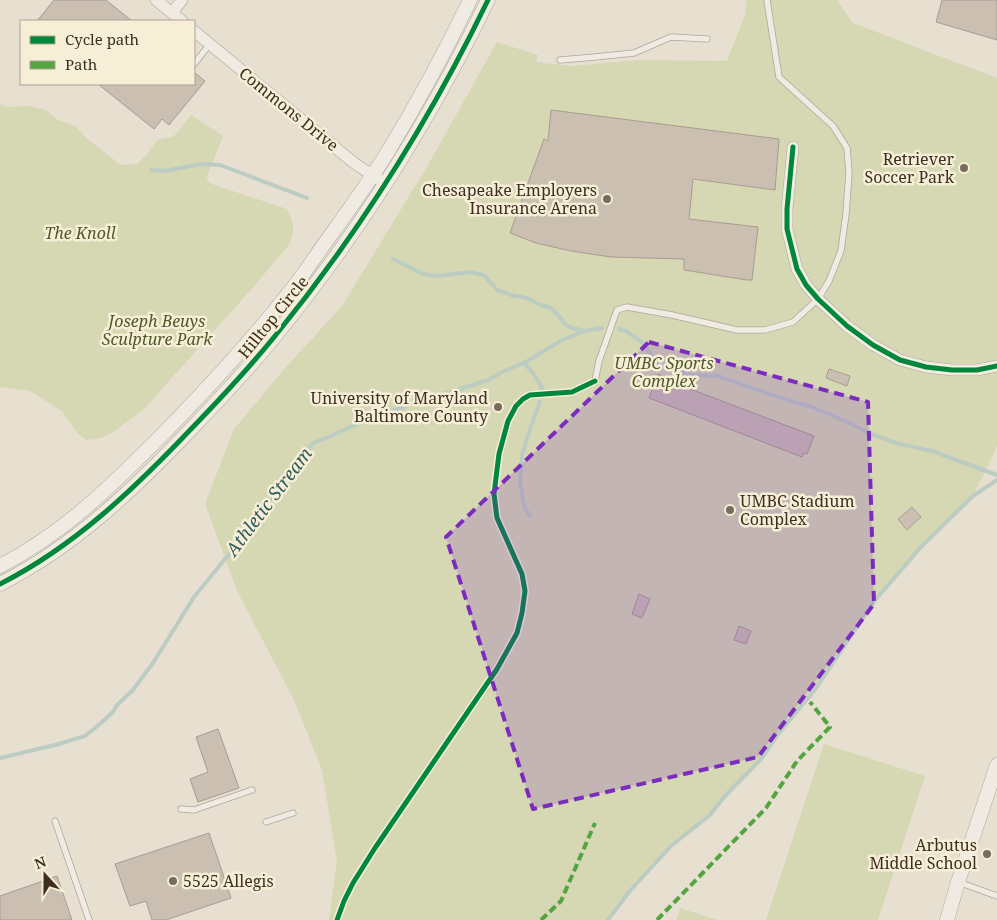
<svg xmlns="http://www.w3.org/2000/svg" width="997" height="920" font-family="'Noto Serif',serif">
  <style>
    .green { fill: #d6d7b3 }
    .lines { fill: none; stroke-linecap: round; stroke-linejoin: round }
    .stream { stroke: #bcccc2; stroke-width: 4 }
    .building { fill: #cbbfb2; stroke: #a89c90 }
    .service-casing { stroke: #ada599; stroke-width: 7 }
    .minor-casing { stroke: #ada599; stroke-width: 12 }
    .tertiary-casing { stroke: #ada599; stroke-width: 15 }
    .service { stroke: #efebe3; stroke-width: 5.5 }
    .minor { stroke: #efebe3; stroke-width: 11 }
    .tertiary { stroke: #efebe3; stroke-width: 14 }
    .quiet { stroke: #54a441; stroke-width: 4; stroke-dasharray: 8 4; stroke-linecap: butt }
    .cycleway-casing { stroke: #f7eed8; stroke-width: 8 }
    .cycleway { stroke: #00873e; stroke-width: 5 }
    .marked { fill: #7b2cbf; fill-opacity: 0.2; stroke: #7b2cbf; stroke-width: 4; stroke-dasharray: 10 6; stroke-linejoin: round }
    .poi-dot { fill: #786c5e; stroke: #f7eed8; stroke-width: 2 }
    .labels { text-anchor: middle; stroke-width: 5; stroke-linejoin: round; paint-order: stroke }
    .street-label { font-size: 16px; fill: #3d2e20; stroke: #f7eed8 }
    .poi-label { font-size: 16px; fill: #3d2e20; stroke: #f7eed8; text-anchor: end }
    .park-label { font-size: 16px; font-style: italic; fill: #4d5a26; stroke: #f7eed8 }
    .water-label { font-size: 18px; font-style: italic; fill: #2f5d5a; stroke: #f7eed8 }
  </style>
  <rect width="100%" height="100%" fill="#e7e0d1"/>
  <!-- green -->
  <g class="green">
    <polygon points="747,0 837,0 853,23 997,78 997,446 973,496 922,546 876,599 834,661 762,758 718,806 671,846 635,885 608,920 329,920 337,861 322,770 294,700 238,593 205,504 234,429 287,366 342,306 428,165 497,42 538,55 536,62 571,66 637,60 727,61 745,15"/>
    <path d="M 0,104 L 6,107 L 29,106 L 46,110 L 58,120 L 76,126 L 86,138 L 121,165 L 137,164 L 147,154 L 157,140 L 174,136 L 191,115 L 223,136 L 208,174 C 206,179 207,181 212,184 L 287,209 C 294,224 296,231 288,246 L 256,284 L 145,408 L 112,433 L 104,437 L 95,439 L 86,440 L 78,434 L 62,411 L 30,391 L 0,387 Z"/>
    <polygon points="824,744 925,776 878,920 766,920"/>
    <polygon points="680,908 717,920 676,920"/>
  </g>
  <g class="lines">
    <!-- stream -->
    <g class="stream">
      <polyline points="151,170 164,171 202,164 220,165 307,198"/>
      <polyline points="393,259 423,274 437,276 470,272 484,275 497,290 511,295 527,298 538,304 551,308 559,316 566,325 572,328 585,331"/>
      <polyline points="619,329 626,331 643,343 657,364 673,370 693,375 718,376 775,396 812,407 847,422 871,434 899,444 932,451 997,475"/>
      <polyline points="524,363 533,373 542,388"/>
      <polyline points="530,516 524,506 520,481 522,455 531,426 540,402"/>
      <polyline points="0,758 55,745 85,736 101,723 113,712 117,705 132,691 153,663 194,597 239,542 254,526 269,503 313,443 331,436 378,414 402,408 429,396 451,392 488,380 504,371 526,362 562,340 585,331 602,328"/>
      <polyline points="608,920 629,892 671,846 710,815 725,796 762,758 779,733 814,691 876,599 922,546 973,496 997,480"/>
    </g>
  </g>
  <!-- building -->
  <g class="building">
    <polygon points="54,0 106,0 132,21 37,21"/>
    <polygon points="942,0 997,0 997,40 936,22"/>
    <polygon points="194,72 205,81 169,125 162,119 154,129 98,84 194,84"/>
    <polygon points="551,110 779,139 775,190 693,179 689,219 758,227 752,280 747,280 684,270 684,259 611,257 571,251 536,243 510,233 544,139 548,141"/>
    <polygon points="829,369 850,376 847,386 826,378"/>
    <polygon points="658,374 678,382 677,384 814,436 807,454 804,453 802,457 649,398"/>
    <polygon points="912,507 921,517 907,530 898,519"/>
    <polygon points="639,594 650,599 642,618 632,614"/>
    <polygon points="739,626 751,631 746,644 734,640"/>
    <polygon points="218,729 239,788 198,802 190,779 208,772 196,737"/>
    <polygon points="209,833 231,898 166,920 152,920 146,901 130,906 115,864"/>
    <polygon points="57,876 72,920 0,920 0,896"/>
  </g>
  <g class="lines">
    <defs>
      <g id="service">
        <polyline points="560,60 595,57 634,53 671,37 707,39"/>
        <polyline points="194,64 210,44"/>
        <polyline points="595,381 599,361 617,310 627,307 672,315 737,330 765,330 793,322 818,299 829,281 841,251 846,214 849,173 847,148 833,126 779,77 767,0"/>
        <polyline points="181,809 194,810 252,790"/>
        <polyline points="55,821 89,920"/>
        <polyline points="266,822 293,813"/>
        <polyline points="958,882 997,896"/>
      </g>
      <g id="minor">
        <polyline points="156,0 182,21"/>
        <polyline points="172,13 182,0"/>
        <polyline points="194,31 354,163 386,184"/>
        <polyline points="793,147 787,209 787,229 797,269 806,285 818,299 847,326 873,345 900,360 926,367 952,370 977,370 997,366"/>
      </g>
      <g id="tertiary">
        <path d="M 0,566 C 64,533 111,486 161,436 C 205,391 248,345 287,295 C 301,279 312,261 325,243 C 346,214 368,184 387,153 C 417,104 445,52 470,0"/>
        <path d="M 0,584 C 75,546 135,488 192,428 C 220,399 249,368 275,336 C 359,233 430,120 488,0"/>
        <polyline points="947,920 958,882 997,765"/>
      </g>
    </defs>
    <!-- service casing -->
    <use href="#service" class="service-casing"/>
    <!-- minor casing -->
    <use href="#minor" class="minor-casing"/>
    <!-- tertiary casing -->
    <use href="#tertiary" class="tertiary-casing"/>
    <!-- service -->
    <use href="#service" class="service"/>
    <!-- minor -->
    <use href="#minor" class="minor"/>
    <!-- tertiary -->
    <use href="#tertiary" class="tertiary"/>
    <!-- quiet -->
    <g class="quiet">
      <polyline points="541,920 561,901 595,823"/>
      <polyline points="657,920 766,808 797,761 830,727 810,702"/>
    </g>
    <defs>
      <g id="cycleway">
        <polyline points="793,147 787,209 787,229 797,269 806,285 818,299 847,326 873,345 900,360 926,367 952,370 977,370 997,366"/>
        <path d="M 0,584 C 75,546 135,488 192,428 C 220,399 249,368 275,336 C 359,233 430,120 488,0"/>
        <polyline points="337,920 344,901 353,883 375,848 497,669 517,633 522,613 525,591 522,574 497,518 494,494 499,454 508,421 516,406 523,399 530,395 572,392 595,381"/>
      </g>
    </defs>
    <!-- cycleway casing -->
    <use href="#cycleway" class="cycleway-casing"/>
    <!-- cycleway -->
    <use href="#cycleway" class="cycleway"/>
  </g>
  <!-- marked area -->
  <path class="marked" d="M 649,342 L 868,402 L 874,604 L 758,757 L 533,809 L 446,537 Z"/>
  <!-- markers -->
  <g class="poi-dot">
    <circle cx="964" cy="168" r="5"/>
    <circle cx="607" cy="199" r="5"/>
    <circle cx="498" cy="407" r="5"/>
    <circle cx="730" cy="510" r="5"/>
    <circle cx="987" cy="854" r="5"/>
    <circle cx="173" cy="881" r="5"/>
  </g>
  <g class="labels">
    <!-- street labels -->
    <g class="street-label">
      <text transform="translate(289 109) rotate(39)" y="6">Commons Drive</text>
      <text transform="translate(273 317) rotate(-51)" y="6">Hilltop Circle</text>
    </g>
    <!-- poi labels -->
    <g class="poi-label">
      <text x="954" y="165">Retriever<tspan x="954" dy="18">Soccer Park</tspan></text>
      <text x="597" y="196">Chesapeake Employers<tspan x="597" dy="18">Insurance Arena</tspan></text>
      <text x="488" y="404">University of Maryland<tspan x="488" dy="18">Baltimore County</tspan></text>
      <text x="740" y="507" text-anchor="start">UMBC Stadium<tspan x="740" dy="18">Complex</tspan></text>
      <text x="977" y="851">Arbutus<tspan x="977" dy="18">Middle School</tspan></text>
      <text x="183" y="887" text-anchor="start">5525 Allegis</text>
    </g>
    <!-- park labels -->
    <g class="park-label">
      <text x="80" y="239">The Knoll</text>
      <text x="157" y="327">Joseph Beuys<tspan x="157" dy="18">Sculpture Park</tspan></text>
      <text x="664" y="369">UMBC Sports<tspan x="664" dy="18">Complex</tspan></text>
    </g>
    <!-- water labels -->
    <g class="water-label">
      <text transform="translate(269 502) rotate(-53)" y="6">Athletic Stream</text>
    </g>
  </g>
  <!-- legend -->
  <rect x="20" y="20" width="175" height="65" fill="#f7eed8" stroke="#ada18e"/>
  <rect x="30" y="36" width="25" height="8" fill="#00873e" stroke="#ada18e"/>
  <text x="65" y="45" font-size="15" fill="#3d2e20">Cycle path</text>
  <rect x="30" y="61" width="25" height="8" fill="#54a441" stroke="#ada18e"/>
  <text x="65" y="70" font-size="15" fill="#3d2e20">Path</text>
  <!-- north arrow -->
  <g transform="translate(45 875) rotate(339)" stroke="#f7eed8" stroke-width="4" paint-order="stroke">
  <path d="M0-4L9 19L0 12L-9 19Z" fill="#3d2e20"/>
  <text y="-8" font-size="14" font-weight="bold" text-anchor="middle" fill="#3d2e20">N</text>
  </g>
</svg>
